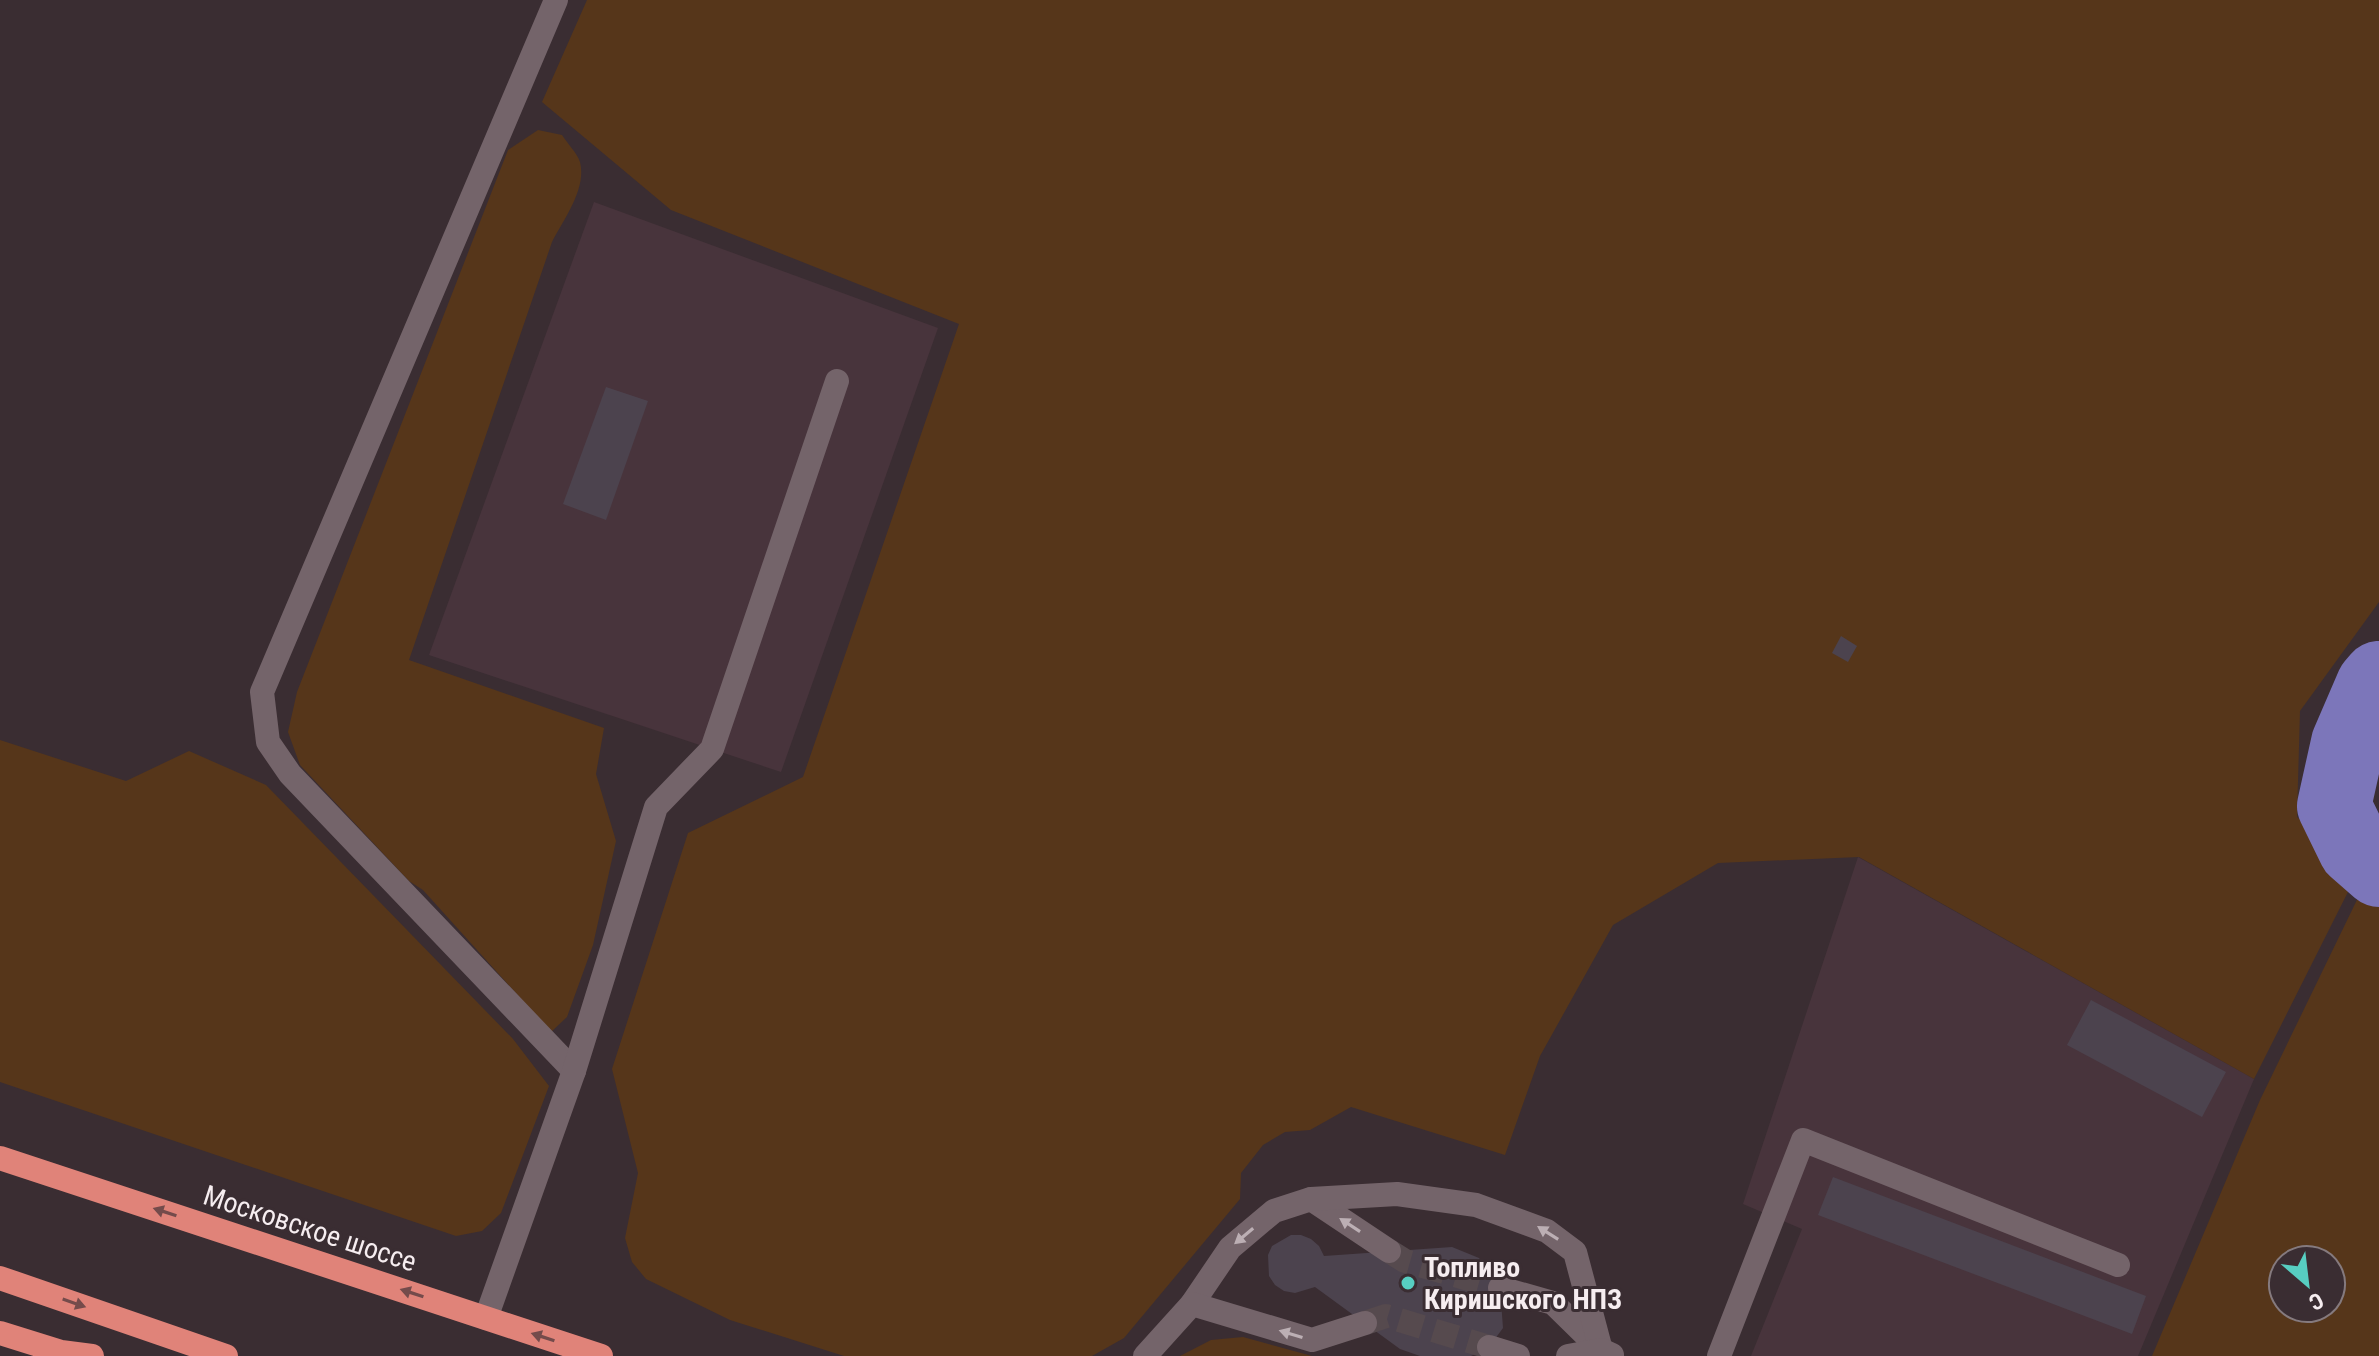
<svg xmlns="http://www.w3.org/2000/svg" width="2379" height="1356" font-family="'Roboto Condensed',sans-serif">
  <style>
    .built { fill: #48343c }
    .green { fill: #56361a; fill-rule: evenodd }
    .lines { fill: none; stroke-linecap: round; stroke-linejoin: round }
    .river { stroke: #7c76ba; stroke-width: 74 }
    .building { fill: #4c434e }
    .minor-tunnel { stroke: #564a4e; stroke-width: 24; stroke-dasharray: 24 12; stroke-linecap: butt }
    .minor { stroke: #74646a; stroke-width: 24 }
    .highway { stroke: #e08379; stroke-width: 24 }
    .oneway { fill: #744b4b }
    .oneway2 { fill: #bcafb4 }
    .poi-dot { fill: #57cec1; stroke: #3a2d32; stroke-width: 3 }
    .labels { text-anchor: middle; stroke-width: 6; stroke-linejoin: round; paint-order: stroke }
    .street-label { font-size: 28px; fill: #f6edf0; stroke: #3a2d32 }
    .poi-label { font-size: 28px; font-weight: bold; fill: #f6edf0; stroke: #3a2d32; text-anchor: start }
  </style>
  <rect width="100%" height="100%" fill="#3a2d32"/>
  <!-- built -->
  <g class="built">
    <polygon points="594,202 938,328 781,772 429,655"/>
    <polygon points="1858,857 2254,1079 2138,1356 1751,1356 1802,1229 1743,1204"/>
  </g>
  <!-- green -->
  <g class="green">
    <polygon points="587,0 2379,0 2379,602 2300,711 2297,817 2358,872 2254,1079 1859,857 1718,863 1613,925 1540,1056 1505,1155 1351,1107 1310,1130 1285,1132 1263,1145 1241,1173 1240,1199 1124,1338 1092,1356 844,1356 730,1320 646,1279 632,1262 625,1238 638,1173 612,1069 688,833 803,777 959,324 671,210 542,102"/>
    <path d="M 538,130 L 562,135 C 567,143 577,153 580,162 C 587,189 563,220 552,242 L 409,660 L 604,728 L 596,774 L 616,841 L 593,945 L 567,1017 L 551,1032 L 423,890 L 409,881 L 300,765 L 288,732 L 297,692 L 508,150 Z"/>
    <polygon points="0,740 126,781 189,751 266,785 513,1039 549,1086 501,1213 482,1231 456,1236 0,1082"/>
    <path d="M 2369,875 L 2379,880 L 2379,1356 L 2152,1356 L 2260,1100 ZM 2283,1260 L 2331,1260 L 2331,1308 L 2283,1308 Z"/>
    <polygon points="1243,1337 1312,1356 1180,1356 1211,1340"/>
  </g>
  <g class="lines">
    <!-- river -->
    <polyline class="river" points="2379,678 2373,685 2348,743 2334,806 2355,849 2379,870"/>
  </g>
  <!-- building -->
  <g class="building">
    <polygon points="606,387 648,401 606,520 563,504"/>
    <polygon points="1841,636 1857,646 1848,662 1832,653"/>
    <polygon points="2091,1000 2226,1072 2202,1117 2067,1045"/>
    <polygon points="1833,1177 2146,1296 2132,1334 1818,1215"/>
    <polygon points="1291,1235 1301,1235 1311,1239 1319,1246 1324,1256 1452,1247 1479,1258 1500,1288 1503,1328 1489,1347 1471,1356 1420,1356 1400,1349 1315,1287 1295,1293 1284,1291 1275,1285 1269,1276 1268,1255 1272,1246"/>
  </g>
  <g class="lines">
    <!-- minor-tunnel -->
    <g class="minor-tunnel">
      <polyline points="1389,1251 1405,1261 1500,1288"/>
      <polyline points="1365,1323 1386,1316 1489,1347"/>
    </g>
    <!-- minor -->
    <g class="minor">
      <polyline points="556,0 262,692 268,742 290,774 574,1071"/>
      <polyline points="1311,1199 1389,1251"/>
      <polyline points="1500,1288 1553,1303 1599,1348"/>
      <polyline points="1192,1304 1230,1248 1274,1211 1311,1199 1397,1194 1476,1205 1547,1231 1575,1252 1601,1350"/>
      <polyline points="486,1318 574,1071 656,807 712,749 837,381"/>
      <polyline points="1489,1347 1518,1356"/>
      <polyline points="1145,1356 1192,1304 1312,1340 1365,1323"/>
      <polyline points="1568,1356 1601,1350 1612,1355"/>
      <polyline points="1719,1356 1803,1140 2118,1265"/>
    </g>
    <!-- highway -->
    <g class="highway">
      <polyline points="0,1158 601,1356"/>
      <polyline points="0,1278 226,1356"/>
      <polyline points="0,1333 61,1352 92,1356"/>
    </g>
  </g>
  <!-- one-way arrows -->
  <defs><path id="oneway-solid" d="M-6-.8H1V-3.2L6.5 0L1 3.2V.8H-6Z" transform="scale(2)"/></defs>
  <g class="oneway">
    <use href="#oneway-solid" transform="translate(165 1212) rotate(-162)"/>
    <use href="#oneway-solid" transform="translate(412 1293) rotate(-162)"/>
    <use href="#oneway-solid" transform="translate(74 1303) rotate(19)"/>
    <use href="#oneway-solid" transform="translate(543 1337) rotate(-162)"/>
  </g>
  <g class="oneway2">
    <use href="#oneway-solid" transform="translate(1350 1225) rotate(-147)"/>
    <use href="#oneway-solid" transform="translate(1548 1233) rotate(-148)"/>
    <use href="#oneway-solid" transform="translate(1244 1236) rotate(140)"/>
    <use href="#oneway-solid" transform="translate(1291 1334) rotate(-163)"/>
  </g>
  <!-- markers -->
  <circle class="poi-dot" cx="1408" cy="1283" r="8"/>
  <g class="labels">
    <!-- street labels -->
    <g class="street-label">
      <text transform="translate(310 1228) rotate(18)" y="10">Московское шоссе</text>
    </g>
    <!-- poi labels -->
    <g class="poi-label">
      <text x="1424" y="1277">Топливо<tspan x="1424" dy="32">Киришского НПЗ</tspan></text>
    </g>
  </g>
  <!-- north arrow -->
  <g transform="translate(2307 1284) rotate(152)"><circle r="38" fill="#3a2d32" stroke="#857a7e" stroke-width="2"/>
  <path d="M0-6L14 30L0 20L-14 30Z" fill="#57cec1"/>
  <text y="-12" font-size="22" font-weight="bold" text-anchor="middle" fill="#f6edf0">С</text>
  </g>
</svg>
